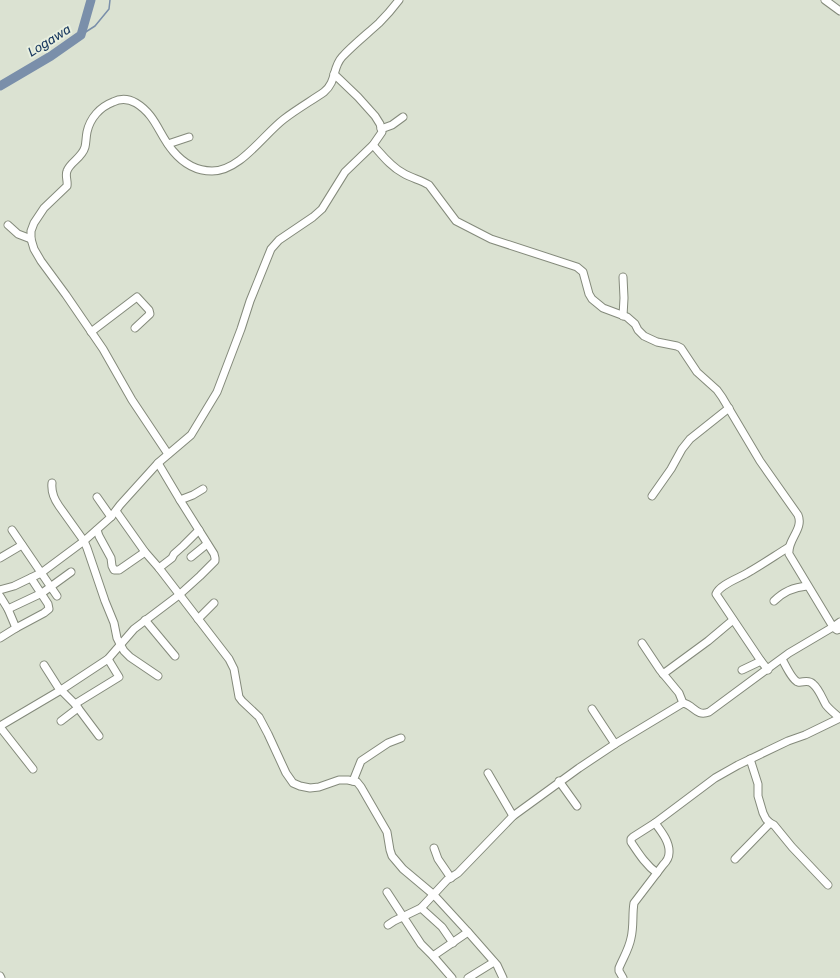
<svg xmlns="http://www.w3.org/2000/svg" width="840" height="978" font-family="Rubik,sans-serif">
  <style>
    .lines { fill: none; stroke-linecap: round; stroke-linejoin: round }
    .stream { stroke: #7a8faa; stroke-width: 1.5 }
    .river { stroke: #7a8faa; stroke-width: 9 }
    .minor-casing { stroke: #848a7b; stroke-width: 9 }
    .minor { stroke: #fff; stroke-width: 7 }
    .labels { text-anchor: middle; stroke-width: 4; stroke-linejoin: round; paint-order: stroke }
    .water-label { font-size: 13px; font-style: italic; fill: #1b3b61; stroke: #e8efdf }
  </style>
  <rect width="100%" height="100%" fill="#dbe2d2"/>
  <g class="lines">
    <!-- stream -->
    <polyline class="stream" points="81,35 95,26 109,9 110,0"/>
    <!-- river -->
    <polyline class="river" points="0,86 51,56 81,35 91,0"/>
    <defs>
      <g id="minor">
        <polyline points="825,0 840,11"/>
        <polyline points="381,129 392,125 403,117"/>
        <polyline points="168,144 189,137"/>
        <path d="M 373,145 C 382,155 391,167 403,173 C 411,178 421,180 429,185 L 456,221 L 491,239 L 577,267 L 583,272 L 589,294 L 592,299 L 603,308 L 627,317 L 635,324 L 638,330 L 644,336 L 657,342 L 677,346 L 681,348 L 697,372 L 717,390 L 722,397 L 760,461 L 798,515 C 804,529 787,540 789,554 L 833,627 L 837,630 L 840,629"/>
        <polyline points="8,225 18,234 31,239"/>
        <polyline points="623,316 624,298 623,277"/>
        <polyline points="91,332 137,297 149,310 150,314 135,328"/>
        <path d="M 168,454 L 132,400 L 103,349 L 66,295 L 41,261 L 34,249 L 31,239 L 31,231 L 34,223 L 44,208 L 67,186 C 68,181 65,176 67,171 C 70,162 82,158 85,147 C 86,143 86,137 87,132 C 90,118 100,107 113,102 C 121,98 129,99 136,103 C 156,115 159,135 173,151 C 183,163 196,171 212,171 C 240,171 263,135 284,119 C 297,109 311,101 324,92 C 337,81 332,68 342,57 C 353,45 367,34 379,23 C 386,16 393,8 399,0"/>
        <path d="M 52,483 C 51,492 54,499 59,506 L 84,541 L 87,548 L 105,601 L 114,623 L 117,638 L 120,644 L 124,651 L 130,657 L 158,676"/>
        <polyline points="652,496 671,469 682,449 690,439 729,408"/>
        <polyline points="97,497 111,517"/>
        <polyline points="180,500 193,495 203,489"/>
        <polyline points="116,511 145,552 159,568 229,659 234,669 239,697 242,701 259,717 268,734 286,773 293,783 300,786 310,788 319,787 339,780 348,780 357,782 361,787 387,832 390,850 392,856 403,869 434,895 468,932 497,965 503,978"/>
        <polyline points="12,530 57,596"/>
        <polyline points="97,530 99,536 111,558 112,566 114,570 119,570 145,552"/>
        <polyline points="191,557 207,544"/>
        <polyline points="0,558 22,545"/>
        <polyline points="159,568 172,558 174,554 183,546 199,530"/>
        <polyline points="0,590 14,586 41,573 84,541 111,517 120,505 158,463 191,435 217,392 241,329 250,301 271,249 279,240 313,217 322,209 345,172 373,145 382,132 380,124 375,116 358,97 334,74"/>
        <polyline points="0,596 8,609 16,628"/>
        <path d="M 774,601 C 783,592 795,587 807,586"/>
        <polyline points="8,609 42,593 71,572"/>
        <polyline points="198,619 214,603"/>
        <polyline points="145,620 175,656"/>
        <polyline points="0,638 16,628 44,613 49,609 48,604 31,578"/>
        <polyline points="642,643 660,670 679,693 683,703"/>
        <path d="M 782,659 C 785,664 792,680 798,682 C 803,683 808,679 813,684 C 819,689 822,698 826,705 C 830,710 835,714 840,718"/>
        <polyline points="44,665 58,687 75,704 99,736"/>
        <polyline points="742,670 761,661"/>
        <path d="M 768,670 L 761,661 L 716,594 C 720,584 740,578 749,572 C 763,564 776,555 789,547"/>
        <polyline points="663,674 708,641 733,620"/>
        <polyline points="75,704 119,677 108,659"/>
        <polyline points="592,709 615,744"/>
        <polyline points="61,721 78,708"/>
        <polyline points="0,726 61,690 108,659 134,629 179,595 200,576 215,561 215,558 214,554 180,500 158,463"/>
        <polyline points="0,727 33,769"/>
        <polyline points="750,759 758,784 758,796 763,813 766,819 770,823 774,825 792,847 828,885"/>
        <polyline points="488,773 513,816"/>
        <polyline points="353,781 361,761 388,743 401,738"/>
        <polyline points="559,781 577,806"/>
        <polyline points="434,848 438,859 451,878"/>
        <polyline points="735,859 770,823"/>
        <path d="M 657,873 C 646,865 639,854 631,842 L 631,839 L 633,837 L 655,823 L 715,778 L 738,765 L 788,741 L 805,735 L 840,718"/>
        <polyline points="387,892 421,944 433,956 452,978"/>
        <polyline points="421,908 442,927 453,943"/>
        <path d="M 388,925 L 394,921 L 421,908 L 447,880 L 458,873 L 513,816 L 579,768 L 615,744 L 683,703 C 694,705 696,717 709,712 L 789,653 L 833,627 L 840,622"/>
        <polyline points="433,956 468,932"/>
        <polyline points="0,976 1,978"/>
        <polyline points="468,978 494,962"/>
        <path d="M 623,978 L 619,971 L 619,968 C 623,958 629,949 631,938 C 634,926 632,914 634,903 L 663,865 C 666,862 669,858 669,853 C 670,842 661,831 655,823"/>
      </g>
    </defs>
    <!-- minor casing -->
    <use href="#minor" class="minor-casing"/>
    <!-- minor -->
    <use href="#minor" class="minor"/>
  </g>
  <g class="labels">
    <!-- water labels -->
    <g class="water-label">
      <text transform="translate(49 40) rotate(-32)" y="5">Logawa</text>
    </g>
  </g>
</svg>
